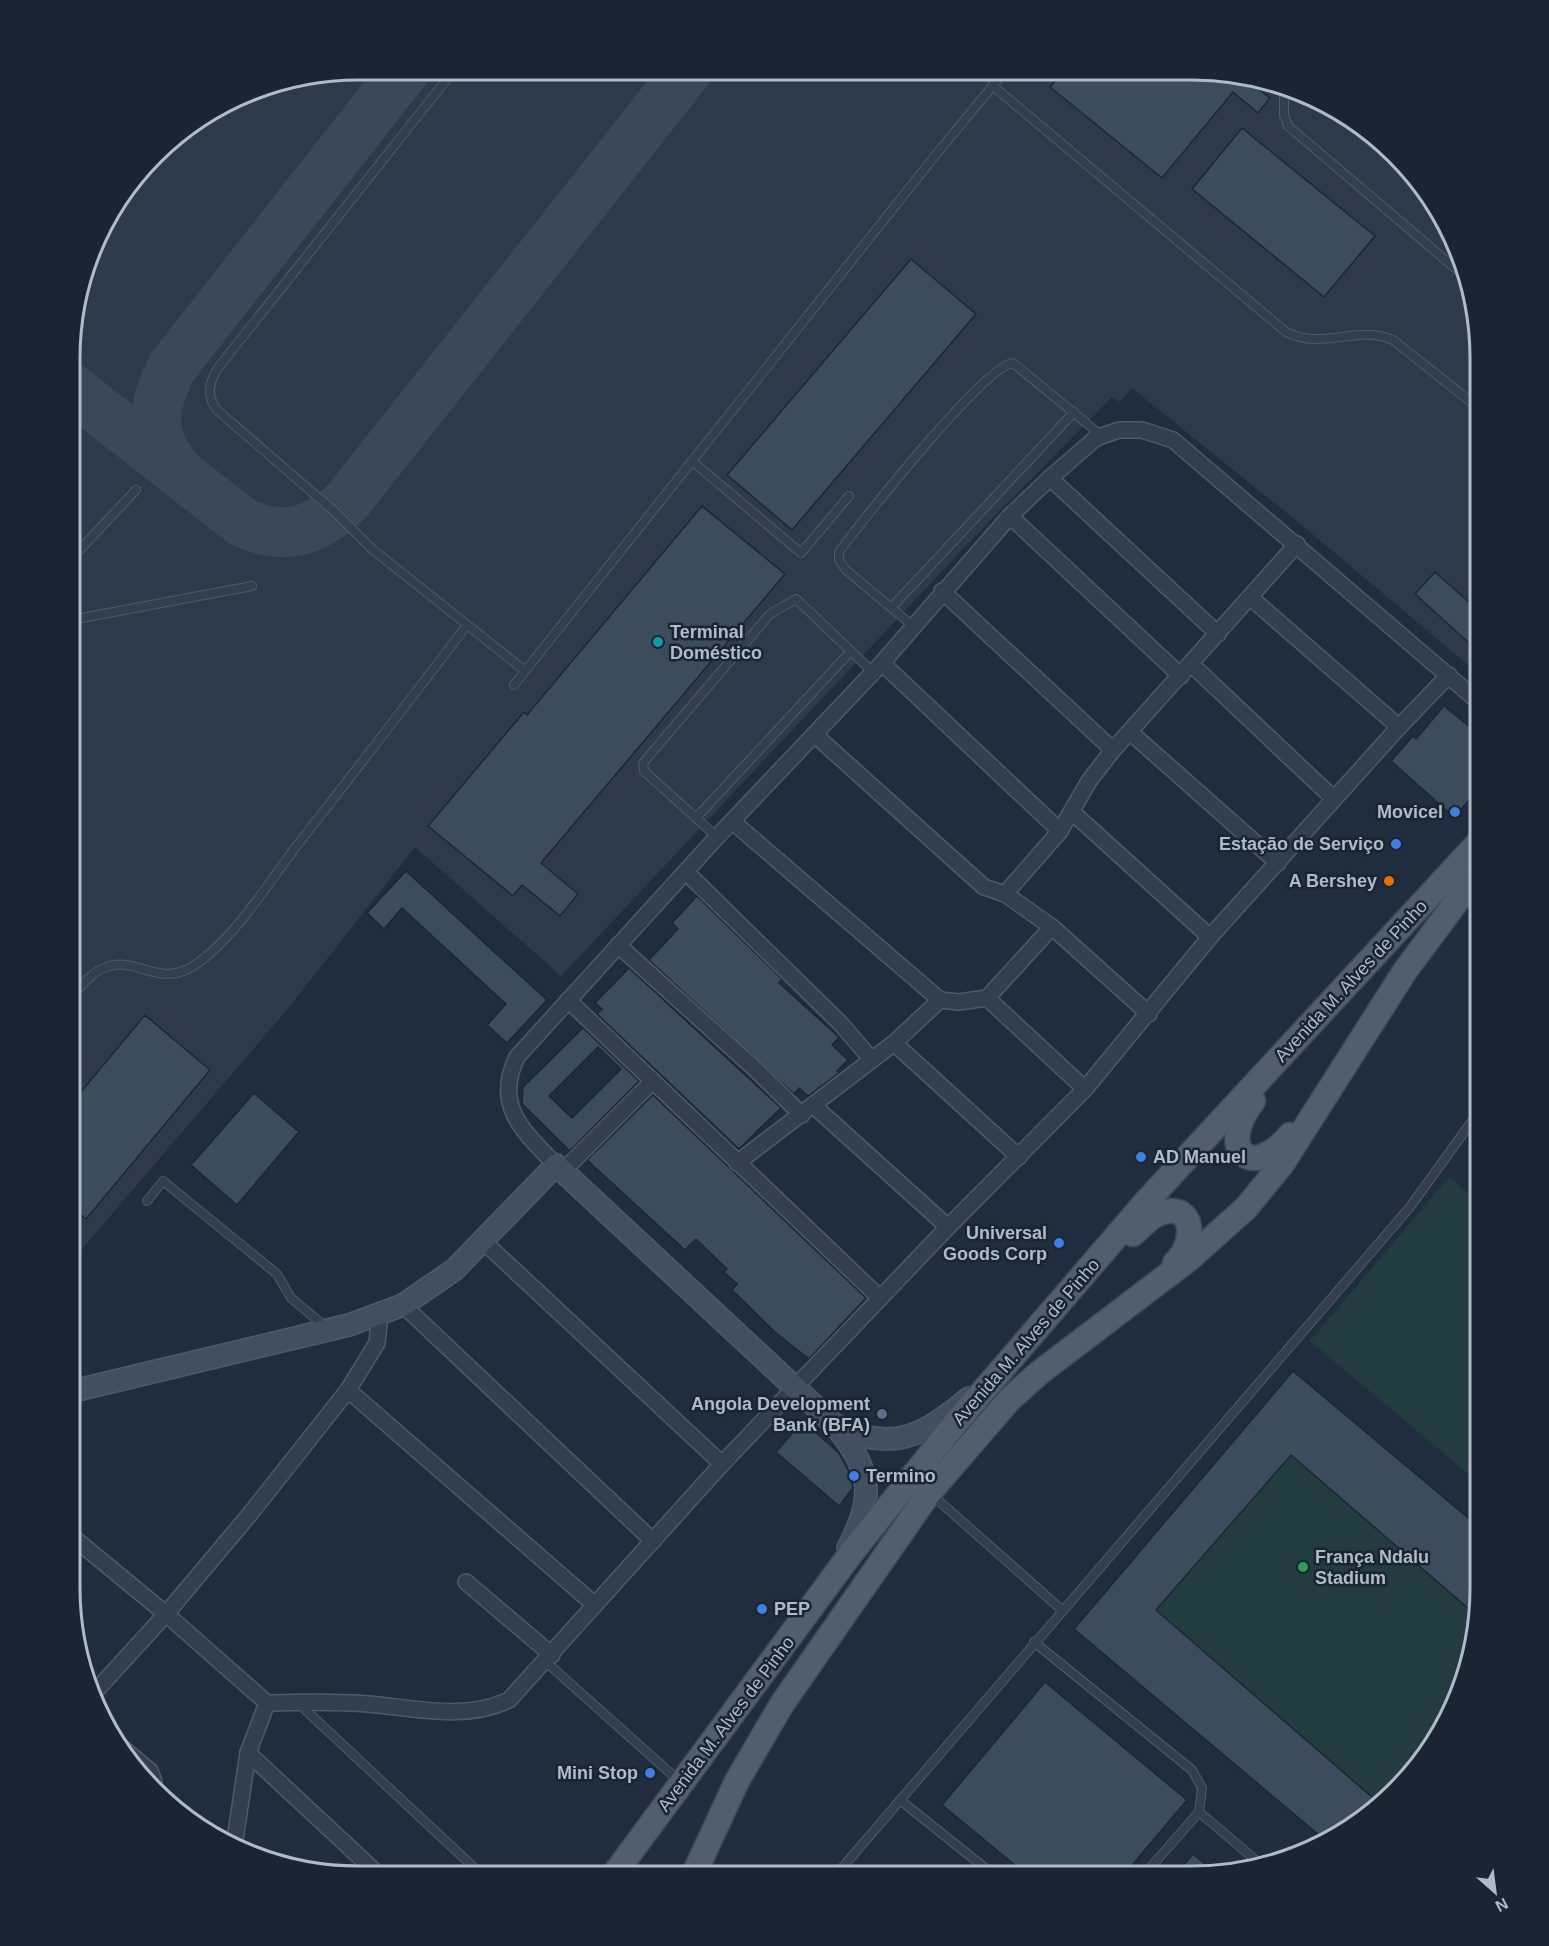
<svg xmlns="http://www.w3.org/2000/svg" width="1549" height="1946" font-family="Arial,sans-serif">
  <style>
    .airport { fill: #2e3a4b }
    .pitch { fill: #223c3f }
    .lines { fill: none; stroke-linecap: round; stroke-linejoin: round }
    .taxiway { stroke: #3b485a; stroke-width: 50 }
    .building { fill: #3c4c5d; stroke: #1c2634; stroke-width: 1.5; fill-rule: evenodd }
    .lane-casing { stroke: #4f5a68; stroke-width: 10 }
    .street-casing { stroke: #4f5a68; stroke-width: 18 }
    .secondary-casing { stroke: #4f5a68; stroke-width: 24 }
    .primary-casing { stroke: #3d4856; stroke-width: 27 }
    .lane { stroke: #343f4d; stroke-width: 8 }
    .street { stroke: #343f4d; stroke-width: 15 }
    .secondary { stroke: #424e61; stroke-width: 21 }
    .primary { stroke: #525e6e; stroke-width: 24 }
    .culture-dot { fill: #0f9aa8; stroke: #1a2432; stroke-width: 2 }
    .shop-dot { fill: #3f7fe0; stroke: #1a2432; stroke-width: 2 }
    .food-dot { fill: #e8710a; stroke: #1a2432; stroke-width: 2 }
    .service-dot { fill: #5c6f8a; stroke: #1a2432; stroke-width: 2 }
    .leisure-dot { fill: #2e9e5b; stroke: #1a2432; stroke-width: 2 }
    .labels { text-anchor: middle; stroke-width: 5; stroke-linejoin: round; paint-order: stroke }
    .poi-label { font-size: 18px; font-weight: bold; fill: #b0bac9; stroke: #1a2432; text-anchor: end }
    .street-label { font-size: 18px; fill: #b0bac9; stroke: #1a2432 }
    .rim { fill: none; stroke: #b0bac9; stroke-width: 3 }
  </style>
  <rect width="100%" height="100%" fill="#202d3e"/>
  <!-- airport -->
  <polygon class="airport" points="358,69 1229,72 1352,118 1442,214 1470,283 1480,357 1480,675 1304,527 1132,388 1120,402 1112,397 981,530 561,976 415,847 286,1011 70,1263 72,320 107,214 168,140 264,84"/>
  <!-- pitch -->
  <g class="pitch">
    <polygon points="1449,1177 1480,1203 1479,1483 1310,1341"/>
    <polygon points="1293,1371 1479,1527 1479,1607 1441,1733 1395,1793 1335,1839 1326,1841 1074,1629"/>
  </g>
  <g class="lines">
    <!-- taxiway -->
    <g class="taxiway">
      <path d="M 71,388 L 242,522 C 284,542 316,532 348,500 L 688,70"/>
      <path d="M 180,473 C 148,436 151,410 172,367 L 406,69"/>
    </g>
  </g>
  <!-- building -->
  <g class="building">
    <polygon points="1064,71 1229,72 1243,77 1270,98 1258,113 1233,92 1162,178 1050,87"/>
    <polygon points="1242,128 1375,236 1324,297 1192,189"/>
    <polygon points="911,259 976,314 792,530 727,475"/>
    <polygon points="702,506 785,574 541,863 578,894 560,916 522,885 513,896 428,826 524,712 527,715"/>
    <polygon points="1435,572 1480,612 1480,653 1415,594"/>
    <polygon points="1444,706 1480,735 1480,788 1454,817 1391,761 1413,736 1416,739"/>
    <polygon points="406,871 547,1000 507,1043 487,1025 506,1004 402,908 384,929 367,913"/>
    <polygon points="697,896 782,979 779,983 839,1037 832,1045 848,1060 837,1071 839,1073 808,1096 799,1088 794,1094 649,960 678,929 672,923"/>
    <polygon points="629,968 781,1108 739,1149 597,1014 602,1009 595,1003"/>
    <polygon points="145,1015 210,1070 86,1219 70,1206 70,1105"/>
    <path d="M 583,1028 L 639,1081 L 570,1151 L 522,1104 L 523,1087 ZM 598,1047 L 621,1069 L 572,1118 L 549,1096 Z"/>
    <polygon points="254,1093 299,1132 237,1205 191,1165"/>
    <polygon points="653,1095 866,1298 809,1359 775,1332 732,1290 737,1284 724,1272 727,1269 696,1239 685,1250 587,1160"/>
    <polygon points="1293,1371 1479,1527 1479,1607 1477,1616 1291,1455 1156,1610 1380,1804 1335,1839 1326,1841 1074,1629"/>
    <polygon points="803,1421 839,1453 850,1474 853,1488 839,1506 776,1452"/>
    <polygon points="1045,1682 1187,1800 1123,1876 1028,1876 942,1805"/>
    <polygon points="1193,1854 1217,1874 1174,1876"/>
  </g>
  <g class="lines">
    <defs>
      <g id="lane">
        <path d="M 455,69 L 218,368 C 209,383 206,395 217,410 L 335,512 L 372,549 L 524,670"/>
        <path d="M 993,86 L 1286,332 C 1323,351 1357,324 1393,340 L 1480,409"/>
        <polyline points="1284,92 1284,115 1288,126 1469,280"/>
        <polyline points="692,461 801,553 849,496"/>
        <polyline points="71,559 136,490"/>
        <polyline points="892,607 1074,412"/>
        <polyline points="71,620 252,586"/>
        <path d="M 913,626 L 846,570 L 839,560 L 839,552 C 861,522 986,364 1013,363 L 1101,435"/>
        <polyline points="514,685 934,157 1005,71"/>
        <polyline points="696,818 851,651"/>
        <polyline points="717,837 644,771 643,763 770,614 796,599 873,672"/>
        <path d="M 70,998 C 80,987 90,974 104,968 C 138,953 159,994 202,960 C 238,932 268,884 295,848 C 353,774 410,700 467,625"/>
        <polyline points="147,1201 163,1181 277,1274 291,1298 327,1328"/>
        <polyline points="931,1494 1062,1610"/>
        <polyline points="1034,1642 1192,1770 1202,1788 1199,1812 1143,1876"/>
        <polyline points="546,1662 678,1780"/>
        <polyline points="298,1703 483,1876"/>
        <polyline points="900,1800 995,1876"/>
        <polyline points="1199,1812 1258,1862"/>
        <polyline points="835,1876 1410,1207 1480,1110"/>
      </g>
      <g id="street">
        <polyline points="1050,478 1218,634"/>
        <polyline points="1010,516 1181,676"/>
        <polyline points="942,591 1113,750"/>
        <polyline points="1251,598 1399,727"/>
        <polyline points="882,663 1060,831"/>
        <polyline points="1191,664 1334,799"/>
        <polyline points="1130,732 1278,863"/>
        <polyline points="815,735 984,887 1005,894 1052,927 1149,1014"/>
        <polyline points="1072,812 1210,937"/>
        <polyline points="733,822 940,1000"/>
        <polyline points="686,872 841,1024 872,1060"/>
        <polyline points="1005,894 1060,831 1089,781 1113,750 1297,544"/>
        <polyline points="618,945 754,1068 802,1115"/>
        <polyline points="987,998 1085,1089"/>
        <polyline points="568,1000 880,1298"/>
        <polyline points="894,1043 1019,1157"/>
        <polyline points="814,1106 948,1227"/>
        <polyline points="737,1163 894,1043 940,1000 959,1002 987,998 1052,927"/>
        <path d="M 556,1165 C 524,1132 493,1106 517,1057 L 717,837 L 882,663 L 1010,516 L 1050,478 L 1096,438 L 1119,430 L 1142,430 L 1173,440 L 1480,703"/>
        <polyline points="563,1171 653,1081"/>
        <polyline points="484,1242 722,1464"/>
        <polyline points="403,1305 653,1541"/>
        <polyline points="348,1390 595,1605"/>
        <path d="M 69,1534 L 166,1614 L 267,1703 C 300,1702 335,1701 368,1704 C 416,1708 465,1721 509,1700 L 722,1464 L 948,1227 L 1085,1089 L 1210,937 L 1399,727 L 1449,675"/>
        <polyline points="466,1582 552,1655"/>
        <polyline points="92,1695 166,1614 250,1514 348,1390 377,1343 380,1315"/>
        <polyline points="120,1746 150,1771 154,1782"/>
        <polyline points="248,1753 380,1876"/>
        <polyline points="234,1846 248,1753 267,1703"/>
      </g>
      <g id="secondary">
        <path d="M 69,1392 L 349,1325 L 403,1305 L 454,1270 L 556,1165 L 835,1425 C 871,1471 876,1494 848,1548"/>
        <path d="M 838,1426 C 892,1454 926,1434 969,1398"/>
      </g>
      <g id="primary">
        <path d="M 1253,1101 C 1216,1149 1251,1182 1290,1135"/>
        <path d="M 1133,1234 C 1141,1227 1149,1217 1160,1213 C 1196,1201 1196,1244 1175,1263"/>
        <polyline points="613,1876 852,1552 954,1425 1145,1203 1480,841"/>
        <polyline points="693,1876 737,1781 782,1704 929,1493 1009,1400 1039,1373 1189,1259 1246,1208 1282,1164 1405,971 1480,870"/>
      </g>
    </defs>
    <!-- lane casing -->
    <use href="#lane" class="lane-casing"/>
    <!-- street casing -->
    <use href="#street" class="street-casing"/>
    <!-- secondary casing -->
    <use href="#secondary" class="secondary-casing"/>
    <!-- primary casing -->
    <use href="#primary" class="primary-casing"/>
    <!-- lane -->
    <use href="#lane" class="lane"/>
    <!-- street -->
    <use href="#street" class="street"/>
    <!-- secondary -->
    <use href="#secondary" class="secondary"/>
    <!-- primary -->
    <use href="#primary" class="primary"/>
  </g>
  <!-- markers -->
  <circle class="culture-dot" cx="658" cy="642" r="6"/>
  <g class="shop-dot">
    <circle cx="1455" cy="812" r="6"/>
    <circle cx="1396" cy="844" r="6"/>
    <circle cx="1141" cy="1157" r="6"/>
    <circle cx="1059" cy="1243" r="6"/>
    <circle cx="854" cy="1476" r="6"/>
    <circle cx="762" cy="1609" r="6"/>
    <circle cx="650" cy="1773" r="6"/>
  </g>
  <circle class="food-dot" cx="1389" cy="881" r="6"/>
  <circle class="service-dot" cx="882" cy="1414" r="6"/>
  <circle class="leisure-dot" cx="1303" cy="1567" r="6"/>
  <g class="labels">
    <!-- poi labels -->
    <g class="poi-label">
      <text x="670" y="638" text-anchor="start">Terminal<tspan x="670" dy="21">Doméstico</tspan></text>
      <text x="1443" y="818">Movicel</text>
      <text x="1384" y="850">Estação de Serviço</text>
      <text x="1377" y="887">A Bershey</text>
      <text x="1153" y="1163" text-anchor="start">AD Manuel</text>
      <text x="1047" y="1239">Universal<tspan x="1047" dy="21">Goods Corp</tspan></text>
      <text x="870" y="1410">Angola Development<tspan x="870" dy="21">Bank (BFA)</tspan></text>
      <text x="866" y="1482" text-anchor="start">Termino</text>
      <text x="1315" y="1563" text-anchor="start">França Ndalu<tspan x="1315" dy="21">Stadium</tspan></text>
      <text x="774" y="1615" text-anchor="start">PEP</text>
      <text x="638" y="1779">Mini Stop</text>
    </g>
    <!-- street labels -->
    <g class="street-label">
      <text transform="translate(1351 981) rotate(-47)" y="6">Avenida M. Alves de Pinho</text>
      <text transform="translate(1026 1342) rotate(-49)" y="6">Avenida M. Alves de Pinho</text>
      <text transform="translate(726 1724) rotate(-53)" y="6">Avenida M. Alves de Pinho</text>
    </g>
  </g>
  <!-- crop -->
  <path d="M0 0H1549V1946H0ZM358 80H1192A278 278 0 0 1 1470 358V1588A278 278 0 0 1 1192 1866H358A278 278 0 0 1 80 1588V358A278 278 0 0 1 358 80Z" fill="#1a2432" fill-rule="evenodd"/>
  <path class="rim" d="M358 80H1192A278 278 0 0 1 1470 358V1588A278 278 0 0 1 1192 1866H358A278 278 0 0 1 80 1588V358A278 278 0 0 1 358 80Z"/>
  <!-- north arrow -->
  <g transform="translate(1495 1892) rotate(152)" stroke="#1a2432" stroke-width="4.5" paint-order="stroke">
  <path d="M0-4.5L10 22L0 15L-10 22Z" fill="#b0bac9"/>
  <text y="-9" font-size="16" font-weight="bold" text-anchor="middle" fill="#b0bac9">N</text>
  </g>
</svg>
